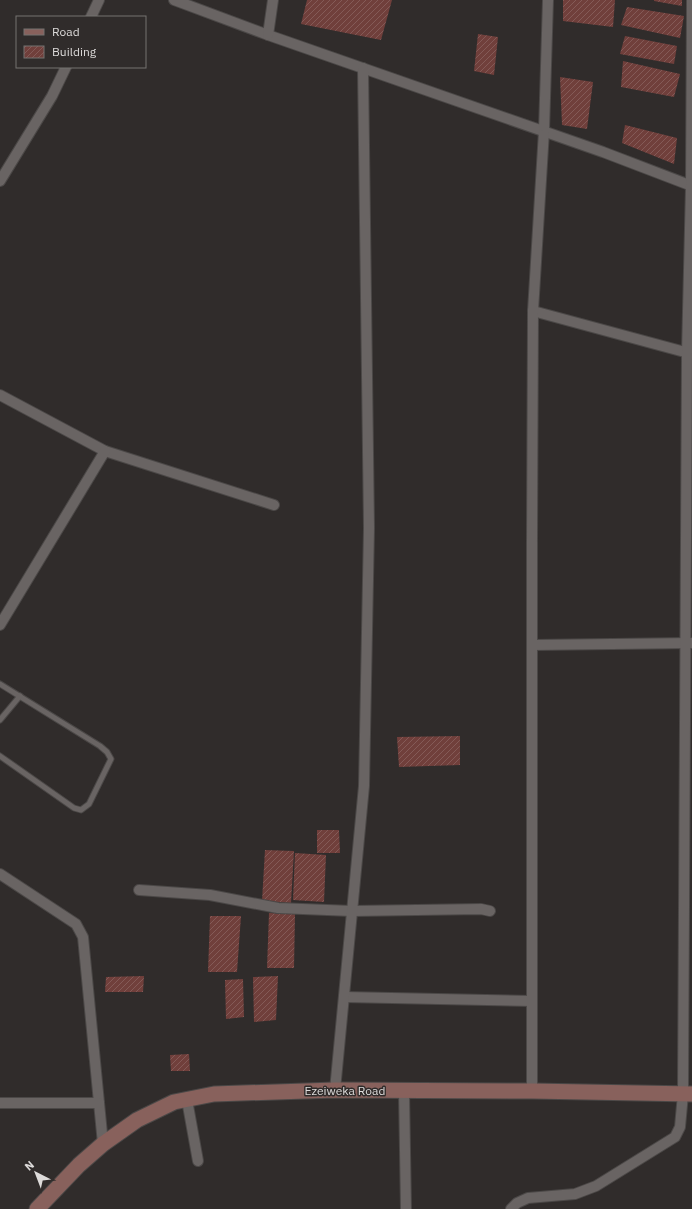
<svg xmlns="http://www.w3.org/2000/svg" width="692" height="1209" font-family="'IBM Plex Sans',sans-serif">
  <style>
    .building { fill: url(#building-hatch) }
    .lines { fill: none; stroke-linecap: round; stroke-linejoin: round }
    .service-casing { stroke: #4b4847; stroke-width: 7 }
    .minor-casing { stroke: #4b4847; stroke-width: 12 }
    .secondary-casing { stroke: #4b4847; stroke-width: 17 }
    .service { stroke: #696463; stroke-width: 5 }
    .minor { stroke: #696463; stroke-width: 10 }
    .secondary { stroke: #88615c; stroke-width: 15 }
    .labels { text-anchor: middle; stroke-width: 3; stroke-linejoin: round; paint-order: stroke }
    .street-label { font-size: 12px; fill: #dddbda; stroke: #302c2b }
  </style>
  <defs>
    <pattern id="building-hatch" width="6" height="6" patternUnits="userSpaceOnUse"><rect width="6" height="6" fill="#703f3b"/><path d="M-1 1l2-2M0 6l6-6M5 7l2-2" fill="none" stroke="#845a57"/></pattern>
  </defs>
  <rect width="100%" height="100%" fill="#302c2b"/>
  <!-- building -->
  <g class="building">
    <polygon points="307,0 392,0 381,40 301,24"/>
    <polygon points="563,0 615,0 613,27 563,21"/>
    <polygon points="654,0 682,0 682,6 654,1"/>
    <polygon points="627,7 684,16 680,38 621,25"/>
    <polygon points="478,34 498,37 494,75 474,71"/>
    <polygon points="625,36 677,46 674,64 620,54"/>
    <polygon points="623,61 680,74 674,97 621,87"/>
    <polygon points="560,77 593,82 587,129 562,125"/>
    <polygon points="625,125 677,138 674,164 622,143"/>
    <polygon points="460,736 460,765 399,767 397,737"/>
    <polygon points="317,830 339,830 340,853 317,853"/>
    <polygon points="265,850 294,851 291,903 262,901"/>
    <polygon points="295,853 326,855 324,902 293,900"/>
    <polygon points="269,913 295,914 294,968 267,968"/>
    <polygon points="210,916 241,916 237,972 208,972"/>
    <polygon points="144,976 143,992 105,992 106,977"/>
    <polygon points="278,976 276,1020 254,1022 253,977"/>
    <polygon points="243,979 244,1017 226,1019 225,980"/>
    <polygon points="189,1054 190,1071 171,1071 170,1055"/>
  </g>
  <g class="lines">
    <defs>
      <g id="service">
        <polyline points="0,684 100,746 107,752 111,759 89,804 81,810 74,808 0,756"/>
        <polyline points="0,720 20,696"/>
      </g>
      <g id="minor">
        <polyline points="174,0 268,35 603,152 692,186"/>
        <polyline points="91,17 99,0"/>
        <polyline points="268,35 273,0"/>
        <polyline points="0,181 52,96 66,67"/>
        <polyline points="533,311 692,354"/>
        <polyline points="0,395 105,451 274,505"/>
        <polyline points="0,625 105,451"/>
        <polyline points="532,645 692,643"/>
        <polyline points="0,874 76,924 83,937 103,1144"/>
        <polyline points="139,890 210,895 278,908 352,911 481,909 490,911"/>
        <polyline points="344,997 532,1001"/>
        <polyline points="335,1090 364,786 369,528 363,68"/>
        <polyline points="404,1091 406,1209"/>
        <polyline points="532,1091 532,542 533,311 544,131 548,0"/>
        <polyline points="187,1100 198,1161"/>
        <polyline points="0,1103 99,1103"/>
        <polyline points="511,1209 517,1203 528,1198 575,1194 596,1186 675,1137 680,1127 683,1094 687,353 691,186 692,0"/>
      </g>
      <polyline id="secondary" points="37,1209 79,1165 103,1144 137,1120 174,1102 214,1094 335,1090 532,1091 692,1094"/>
    </defs>
    <!-- service casing -->
    <use href="#service" class="service-casing"/>
    <!-- minor casing -->
    <use href="#minor" class="minor-casing"/>
    <!-- secondary casing -->
    <use href="#secondary" class="secondary-casing"/>
    <!-- service -->
    <use href="#service" class="service"/>
    <!-- minor -->
    <use href="#minor" class="minor"/>
    <!-- secondary -->
    <use href="#secondary" class="secondary"/>
  </g>
  <g class="labels">
    <!-- street labels -->
    <g class="street-label">
      <text x="345" y="1095">Ezeiweka Road</text>
    </g>
  </g>
  <!-- legend -->
  <rect x="16" y="16" width="130" height="52" fill="#302c2b" stroke="#757271"/>
  <rect x="24" y="29" width="20" height="6" fill="#88615c" stroke="#757271"/>
  <text x="52" y="36" font-size="12" fill="#dddbda">Road</text>
  <rect x="24" y="46" width="20" height="12" fill="url(#building-hatch)" stroke="#757271"/>
  <text x="52" y="56" font-size="12" fill="#dddbda">Building</text>
  <!-- north arrow -->
  <g transform="translate(36 1173) rotate(318)" stroke="#302c2b" stroke-width="3" paint-order="stroke">
  <path d="M0-3L7 15L0 10L-7 15Z" fill="#dddbda"/>
  <text y="-6" font-size="11" font-weight="bold" text-anchor="middle" fill="#dddbda">N</text>
  </g>
</svg>
